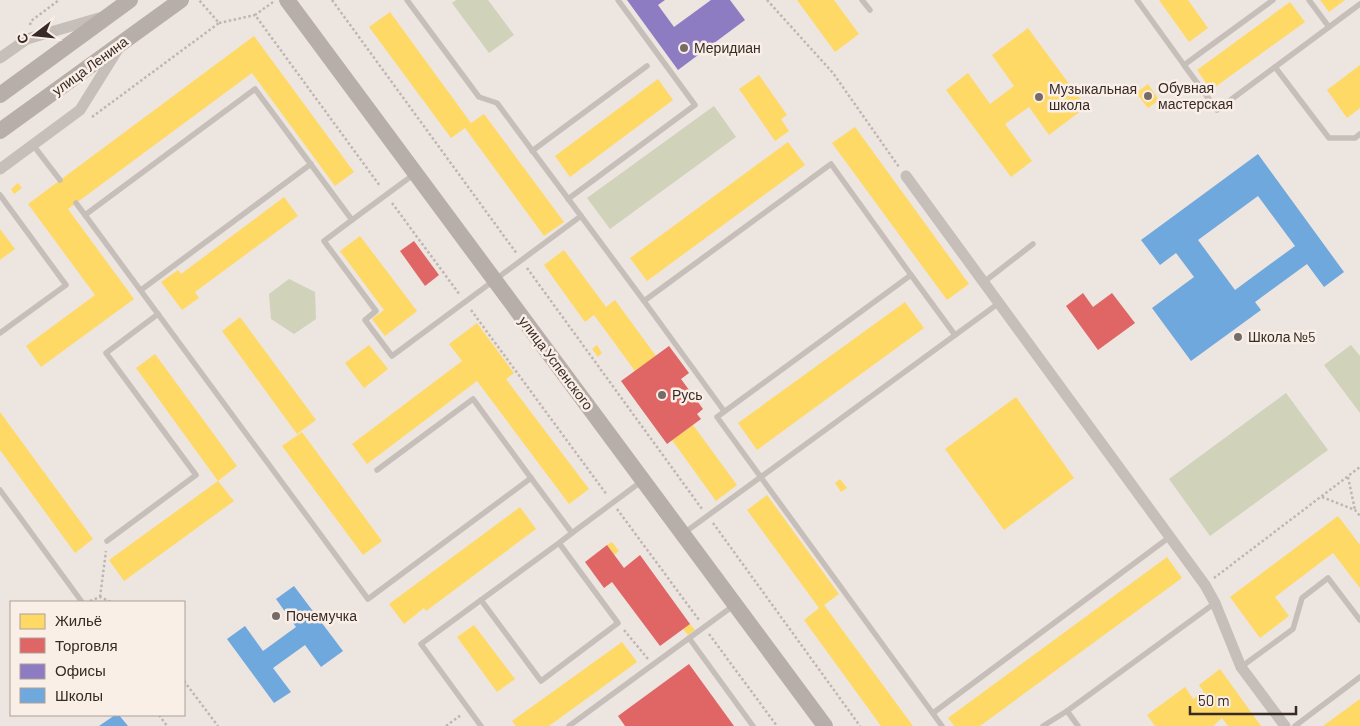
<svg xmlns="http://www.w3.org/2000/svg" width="1360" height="726" font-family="Barlow,sans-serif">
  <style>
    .green { fill: #d0d2ba }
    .homes { fill: #ffd966 }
    .shops { fill: #e06666 }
    .offices { fill: #8e7cc3 }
    .schools { fill: #6fa8dc; fill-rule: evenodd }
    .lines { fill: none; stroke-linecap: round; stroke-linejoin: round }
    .path { stroke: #bfb6b2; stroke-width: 2.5; stroke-dasharray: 2.5 2.5; stroke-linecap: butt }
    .lane { stroke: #c6beb9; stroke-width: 5.5 }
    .street { stroke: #c6beb9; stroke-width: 11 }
    .secondary { stroke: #b7aeaa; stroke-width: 16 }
    .poi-dot { fill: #776b68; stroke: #faefe7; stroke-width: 2 }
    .labels { text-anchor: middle; stroke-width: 5; stroke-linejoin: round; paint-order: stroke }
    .poi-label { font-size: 14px; fill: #372a27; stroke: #faefe7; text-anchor: start }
    .street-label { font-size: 14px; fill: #372a27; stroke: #faefe7 }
  </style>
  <rect width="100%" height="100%" fill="#ede5e0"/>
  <!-- green -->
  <g class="green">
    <polygon points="456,0 488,0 514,35 489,53 452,3"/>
    <polygon points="714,106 736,137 610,229 587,198"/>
    <polygon points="289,279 315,292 316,319 294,334 271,319 269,294"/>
    <polygon points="1351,345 1360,356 1360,413 1324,365"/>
    <polygon points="1286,393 1328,450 1210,536 1169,479"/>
  </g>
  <!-- homes -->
  <g class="homes">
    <polygon points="797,0 834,0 859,34 835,52"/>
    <polygon points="1159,0 1188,0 1208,28 1189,42"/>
    <polygon points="1320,0 1345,0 1329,12"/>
    <polygon points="1290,2 1305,22 1211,90 1197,70"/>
    <polygon points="390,12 471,123 484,114 564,222 544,236 465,128 451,138 369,27"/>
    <polygon points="1028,28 1086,107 1049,135 1029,107 1005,124 1032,161 1011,177 946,90 968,73 990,104 1014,86 992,55"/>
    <polygon points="254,36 354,172 335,186 252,73 68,209 134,299 41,367 26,346 95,295 28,204"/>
    <polygon points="1360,65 1360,108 1347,118 1327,90"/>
    <polygon points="759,75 787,115 781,119 789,131 775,141 739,89"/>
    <polygon points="658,79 673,100 570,177 555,156"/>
    <polygon points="1148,84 1159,100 1148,108 1136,93"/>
    <polygon points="855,127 969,284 947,300 832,143"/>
    <polygon points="788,142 805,165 647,281 630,258"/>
    <polygon points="18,183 22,188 14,194 11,189"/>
    <polygon points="284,197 298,216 195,292 199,298 182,310 161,282 178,270 181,274"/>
    <polygon points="0,229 15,249 0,260"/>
    <polygon points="360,236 417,311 385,336 372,319 384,310 340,251"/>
    <polygon points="564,250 606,307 615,300 656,356 635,371 594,315 585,322 544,265"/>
    <polygon points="905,302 924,328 757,450 738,423"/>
    <polygon points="240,317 316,420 297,434 222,331"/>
    <polygon points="477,323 514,373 506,379 589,489 569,504 477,381 367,464 352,444 462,361 449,344"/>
    <polygon points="369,345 388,369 364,388 345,363"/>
    <polygon points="597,345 602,353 598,357 592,349"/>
    <polygon points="155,354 237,466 218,481 234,501 124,581 109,560 218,481 136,368"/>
    <polygon points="1016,397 1074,478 1004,530 945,449"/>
    <polygon points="0,412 93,539 75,553 0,450"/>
    <polygon points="693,425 737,485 716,501 672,440"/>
    <polygon points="302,432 382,541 363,555 282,446"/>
    <polygon points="840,479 847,488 841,492 835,483"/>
    <polygon points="767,495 839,594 824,605 913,726 881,726 804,620 819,608 747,510"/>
    <polygon points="520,507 536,529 426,611 424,608 404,624 389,604"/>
    <polygon points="1338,516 1360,545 1360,588 1333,553 1275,597 1289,616 1260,638 1230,597"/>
    <polygon points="612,542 619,551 614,555 607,545"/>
    <polygon points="1167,557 1182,578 980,726 954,726 948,718"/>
    <polygon points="690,624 695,630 688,635 683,629"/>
    <polygon points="474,625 515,679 497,692 457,637"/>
    <polygon points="622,642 637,662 549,726 516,726 512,721"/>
    <polygon points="1220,669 1261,726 1228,726 1222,718 1213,726 1155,726 1147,715 1185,687 1193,699 1204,692 1199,685"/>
    <polygon points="1360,699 1360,726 1323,726"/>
  </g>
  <!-- shops -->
  <g class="shops">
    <polygon points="414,241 439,275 425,286 400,251"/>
    <polygon points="1083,293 1093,307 1112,293 1135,323 1098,350 1066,306"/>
    <polygon points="669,346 689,373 681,379 703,409 697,414 701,419 667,444 621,381"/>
    <polygon points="607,545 624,568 640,555 690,624 660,646 612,582 604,588 585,562"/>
    <polygon points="689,664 734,726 625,726 618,716"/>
  </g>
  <!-- offices -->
  <polygon class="offices" points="627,0 665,0 658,5 674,27 711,0 730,0 745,20 678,70"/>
  <!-- schools -->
  <g class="schools">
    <path d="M 1258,154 L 1344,272 L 1324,287 L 1307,264 L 1255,302 L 1261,310 L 1191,361 L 1152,308 L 1194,277 L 1176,253 L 1160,265 L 1141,240 ZM 1258,196 L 1295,246 L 1235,290 L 1198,240 Z"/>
    <polygon points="294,586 343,651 321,667 305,645 273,668 291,692 274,703 227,639 245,626 263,651 296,627 276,599"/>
    <polygon points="115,715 119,715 128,726 99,726"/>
  </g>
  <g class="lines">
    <!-- path -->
    <g class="path">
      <polyline points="332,0 517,254"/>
      <polyline points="767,0 833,73 899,167"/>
      <polyline points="273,2 255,15 380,186"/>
      <polyline points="219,23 255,15"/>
      <polyline points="30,25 31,21 59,0"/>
      <polyline points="92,117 219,23 199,0"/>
      <polyline points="392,203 460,295"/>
      <polyline points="527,268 702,509"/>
      <polyline points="471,310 607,495"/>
      <polyline points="1348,477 1355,510"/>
      <polyline points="1322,497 1355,510 1360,516"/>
      <polyline points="617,509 699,620"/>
      <polyline points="713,523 860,726"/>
      <polyline points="1214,578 1360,467"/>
      <polyline points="100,597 106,551"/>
      <polyline points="90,601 100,597 111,602"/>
      <polyline points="624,630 648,659"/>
      <polyline points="709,634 777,726"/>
      <polyline points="184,681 218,726"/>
      <polyline points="159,715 167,726"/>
      <polyline points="446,726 461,715"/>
    </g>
    <!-- lane -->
    <g class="lane">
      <polyline points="407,0 479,97 497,103 581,216"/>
      <polyline points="862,0 870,10"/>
      <polyline points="1137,0 1184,65"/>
      <polyline points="1273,0 1184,65 1217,110 1360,4"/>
      <polyline points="1309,0 1329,27"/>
      <polyline points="1275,67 1329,138 1355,138 1360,134"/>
      <polyline points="33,145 60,180"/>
      <polyline points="532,151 647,66"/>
      <polyline points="413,175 352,220 255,89 85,215 368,599 531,478 572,533 642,481"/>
      <polyline points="0,195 66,285 0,333"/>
      <polyline points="568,199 695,105 618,0"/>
      <polyline points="76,203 85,215"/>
      <polyline points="352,220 324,241 376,311 365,320 392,356 581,216 644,301"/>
      <polyline points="984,282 1033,244"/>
      <polyline points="141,290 311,164"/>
      <polyline points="724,411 644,301 831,164 911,275"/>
      <polyline points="377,470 473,399 531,478"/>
      <polyline points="0,490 82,602"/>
      <polyline points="684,533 999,303"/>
      <polyline points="107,541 196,475 106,353 158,314"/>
      <polyline points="559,543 481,600 541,681 618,623 559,543 572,533"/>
      <polyline points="689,638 753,726"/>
      <polyline points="1241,667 1293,629 1302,598 1328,578 1360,620"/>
      <polyline points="1067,711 1078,726"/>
      <polyline points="933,713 1171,536"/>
      <polyline points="481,726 421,644 481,600"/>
      <polyline points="569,726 733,606"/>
      <polyline points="942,726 717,417 911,275 955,335"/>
      <polyline points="1043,726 1067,711 1215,603"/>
      <polyline points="1295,726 1360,677"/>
    </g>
    <!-- street -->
    <g class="street">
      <polyline points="0,58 27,39 99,18"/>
      <polyline points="0,169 80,110 118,49"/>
      <polyline points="906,176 1205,585 1215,603 1241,667 1285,726"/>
    </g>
    <!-- secondary -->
    <g class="secondary">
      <polyline points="287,0 825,726"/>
      <polyline points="0,95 130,0"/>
      <polyline points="0,131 181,0"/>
    </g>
  </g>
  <!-- markers -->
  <g class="poi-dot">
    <circle cx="684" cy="48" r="5"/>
    <circle cx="1148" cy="96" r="5"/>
    <circle cx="1039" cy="97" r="5"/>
    <circle cx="1238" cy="337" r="5"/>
    <circle cx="662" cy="395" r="5"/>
    <circle cx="276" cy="616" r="5"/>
  </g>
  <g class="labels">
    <!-- poi labels -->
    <g class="poi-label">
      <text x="694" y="53">Меридиан</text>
      <text x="1158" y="93">Обувная<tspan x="1158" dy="16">мастерская</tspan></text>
      <text x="1049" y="94">Музыкальная<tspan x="1049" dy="16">школа</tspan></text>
      <text x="1248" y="342">Школа №5</text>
      <text x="672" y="400">Русь</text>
      <text x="286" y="621">Почемучка</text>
    </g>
    <!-- street labels -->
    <g class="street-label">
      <text transform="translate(90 66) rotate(-36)" y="5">улица Ленина</text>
      <text transform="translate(556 363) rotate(53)" y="5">улица Успенского</text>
    </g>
  </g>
  <!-- legend -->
  <rect x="10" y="601" width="175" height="115" fill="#faefe7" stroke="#aca09a"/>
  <rect x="20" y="614" width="25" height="15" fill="#ffd966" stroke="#aca09a"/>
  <text x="55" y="626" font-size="15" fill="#372a27">Жильё</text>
  <rect x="20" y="638" width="25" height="15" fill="#e06666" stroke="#aca09a"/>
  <text x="55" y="651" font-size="15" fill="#372a27">Торговля</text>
  <rect x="20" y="664" width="25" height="15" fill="#8e7cc3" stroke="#aca09a"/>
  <text x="55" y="676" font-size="15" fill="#372a27">Офисы</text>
  <rect x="20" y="688" width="25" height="15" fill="#6fa8dc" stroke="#aca09a"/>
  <text x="55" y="701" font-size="15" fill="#372a27">Школы</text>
  <!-- north arrow -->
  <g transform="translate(35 35) rotate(254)" stroke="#faefe7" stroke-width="4" paint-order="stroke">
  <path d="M0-4L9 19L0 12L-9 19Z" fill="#372a27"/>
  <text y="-8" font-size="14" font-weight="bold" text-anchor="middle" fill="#372a27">С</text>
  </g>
  <!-- scale -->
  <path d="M1190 706v8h106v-8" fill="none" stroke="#372a27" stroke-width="2.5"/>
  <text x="1198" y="706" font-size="15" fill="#372a27" stroke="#faefe7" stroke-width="4" paint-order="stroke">50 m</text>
</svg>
